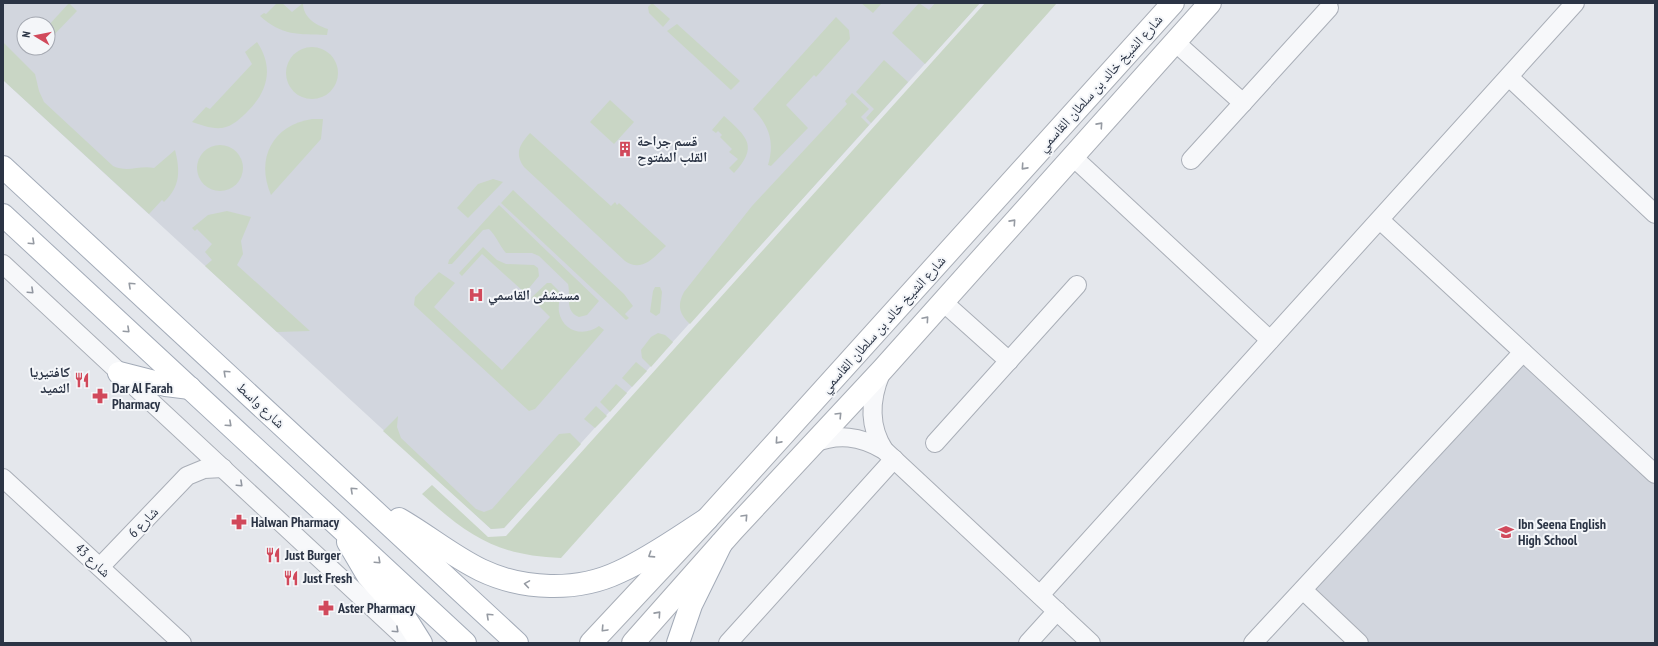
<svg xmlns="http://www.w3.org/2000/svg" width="1658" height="646" font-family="'PT Sans Narrow','Noto Naskh Arabic',sans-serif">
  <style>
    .built { fill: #d2d6de; fill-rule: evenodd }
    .green { fill: #c9d6c5 }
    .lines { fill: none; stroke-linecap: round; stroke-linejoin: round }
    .street-casing { stroke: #a9aeb7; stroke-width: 20 }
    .secondary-casing { stroke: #a9aeb7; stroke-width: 24 }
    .primary-casing { stroke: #a3abb8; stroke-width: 24 }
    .street { stroke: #f7f8fa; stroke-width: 18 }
    .secondary { stroke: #fff; stroke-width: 22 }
    .primary { stroke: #fff; stroke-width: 22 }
    .oneway { stroke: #959aa2 }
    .oneway2 { stroke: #9196a0 }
    .labels { text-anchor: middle; stroke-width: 4; stroke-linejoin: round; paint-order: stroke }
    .street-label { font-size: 14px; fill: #2b3445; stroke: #f4f6f9 }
    .poi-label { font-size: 14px; font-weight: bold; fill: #2b3445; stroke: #f4f6f9; text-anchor: start }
  </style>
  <rect width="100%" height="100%" fill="#e4e7ec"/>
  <!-- built -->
  <g class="built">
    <path d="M 3,3 L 980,3 L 504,528 L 491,529 L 3,80 ZM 24,24 L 48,24 L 48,48 L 24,48 Z"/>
    <polygon points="1523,352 1655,474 1655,643 1359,643 1303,590"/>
  </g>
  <!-- green -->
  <g class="green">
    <polygon points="69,3 77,11 48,41 48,26"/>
    <path d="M 277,3 L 282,3 L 292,12 L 303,3 C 303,17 315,25 328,29 L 327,35 C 298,34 282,36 260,16 L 264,13 L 266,14 Z"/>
    <polygon points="652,3 670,19 663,27 649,13 648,7"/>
    <polygon points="861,3 882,3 873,13"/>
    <polygon points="919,3 929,10 935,3 980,3 925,64 892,33"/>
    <path d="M 985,3 L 1057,3 L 561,558 C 498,556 468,536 422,494 L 432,485 L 488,537 L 506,536 Z"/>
    <path d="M 836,17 L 849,30 L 850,39 L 816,77 L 814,75 L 786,105 L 808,128 L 771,166 L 768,165 C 775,142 769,125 753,109 Z"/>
    <polygon points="677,24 740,81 731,90 667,31"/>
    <path d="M 3,42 L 35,74 L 39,91 L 44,102 L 113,166 C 128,173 139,165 154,168 L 175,150 C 180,170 181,186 164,202 L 162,200 L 149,214 L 3,80 Z"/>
    <path d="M 257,42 C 274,67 268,91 248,111 C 240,119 233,126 222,128 C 211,129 201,125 192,122 L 206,107 L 210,109 L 252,64 L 245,52 Z"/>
    <circle cx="312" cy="73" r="26"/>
    <polygon points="884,60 908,82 871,123 866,118 874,109 856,92"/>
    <path d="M 852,93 L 869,109 L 861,117 L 869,125 L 690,324 C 679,314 677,305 684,292 L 752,206 L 847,104 L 845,101 Z"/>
    <polygon points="610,100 634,122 614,144 590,122"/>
    <path d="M 724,116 C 747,137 759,146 734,173 L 729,168 L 738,159 L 729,152 L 732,149 L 720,137 L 722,135 L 718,131 L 716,133 L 712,130 Z"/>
    <path d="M 312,119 L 323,119 L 321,139 L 271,195 C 255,158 273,125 312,119 Z"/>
    <path d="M 530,133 L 611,206 L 615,202 L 617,205 L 619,203 L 666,246 C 654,257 642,273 625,261 L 524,167 C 514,153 520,144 530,133 Z"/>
    <circle cx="220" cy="168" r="23"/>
    <polygon points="493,179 503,182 468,218 457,208 478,184"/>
    <polygon points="513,190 624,294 633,306 625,314 629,318 626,320 501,203"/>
    <path d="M 499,205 L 599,301 L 587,315 L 579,317 C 564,311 571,296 568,284 L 539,256 L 532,253 L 506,253 C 499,245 497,237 489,229 L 483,230 L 452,264 L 448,264 L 449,260 Z"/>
    <polygon points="227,211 251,217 241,241 243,254 237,265 310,331 277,332 205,266 212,260 205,252 212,244 197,229 195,231 192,228 208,215"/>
    <polygon points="483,247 497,260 506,264 534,265 538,268 539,276 525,293 482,254 462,276 459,273"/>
    <path d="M 439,272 L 455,283 L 434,307 L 502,370 L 550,317 L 531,298 L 547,283 L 551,283 L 560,292 C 560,299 558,305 559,312 C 563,332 584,337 599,326 L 604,330 L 535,409 L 529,411 L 414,305 L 415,297 Z"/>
    <polygon points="655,287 660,287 662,292 660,313 656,316 650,312 653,291"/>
    <polygon points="658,333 665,335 673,342 651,367 642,358 641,350 651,337"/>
    <polygon points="636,362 647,371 632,387 622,378"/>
    <polygon points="616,384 627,393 610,412 600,402"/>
    <polygon points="596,406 607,416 595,428 584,419"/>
    <polygon points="398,416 397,427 401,438 476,509 484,512 492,509 559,434 570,433 581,444 504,528 491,529 383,431"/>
  </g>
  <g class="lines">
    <defs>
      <g id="street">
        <polyline points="1175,42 1243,103"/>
        <polyline points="1509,77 1655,214"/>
        <polyline points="1072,156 1270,340"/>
        <polyline points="1191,160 1329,8"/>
        <polyline points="1380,220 1655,474"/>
        <polyline points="3,264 403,636 408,643"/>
        <polyline points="942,301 1009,361"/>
        <path d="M 881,373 C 870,399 868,425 884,450"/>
        <polyline points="935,443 1077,285"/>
        <path d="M 812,444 C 838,433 860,436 884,450 L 1091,643"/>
        <polyline points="3,478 182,643"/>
        <polyline points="100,567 187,476 204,469 223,468"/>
        <polyline points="1303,590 1359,643"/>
        <polyline points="1040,595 1575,3"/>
        <polyline points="728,643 894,459"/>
        <polyline points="1028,643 1057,611"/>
        <polyline points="1253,643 1523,352"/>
      </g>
      <g id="secondary">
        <polyline points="591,643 707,519 1173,3"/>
        <polyline points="633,643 734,529 883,369 1210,3"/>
      </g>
      <g id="primary">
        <polyline points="3,167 517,643"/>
        <polyline points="3,215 465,643"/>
        <polyline points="119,373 166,385 190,388"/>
        <path d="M 399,519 C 427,535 452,556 481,570 C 523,590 577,592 619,572 C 650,558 679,537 707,519"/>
        <polyline points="348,542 368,576 404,616 421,643"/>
        <polyline points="678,643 691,605 721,544"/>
      </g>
    </defs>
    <!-- street casing -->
    <use href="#street" class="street-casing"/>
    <!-- secondary casing -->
    <use href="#secondary" class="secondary-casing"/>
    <!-- primary casing -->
    <use href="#primary" class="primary-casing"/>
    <!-- street -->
    <use href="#street" class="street"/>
    <!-- secondary -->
    <use href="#secondary" class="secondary"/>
    <!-- primary -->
    <use href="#primary" class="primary"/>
  </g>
  <!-- one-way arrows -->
  <defs><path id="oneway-chevron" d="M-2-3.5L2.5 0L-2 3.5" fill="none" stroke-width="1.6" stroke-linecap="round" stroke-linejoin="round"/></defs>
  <g class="oneway">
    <use href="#oneway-chevron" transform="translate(1100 125) rotate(-48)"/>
    <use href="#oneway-chevron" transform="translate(1024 167) rotate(132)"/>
    <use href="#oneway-chevron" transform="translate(1013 222) rotate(-48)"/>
    <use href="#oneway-chevron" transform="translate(32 242) rotate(43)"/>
    <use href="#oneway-chevron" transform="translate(131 285) rotate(-137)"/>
    <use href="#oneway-chevron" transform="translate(926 319) rotate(-49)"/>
    <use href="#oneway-chevron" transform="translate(127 330) rotate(43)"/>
    <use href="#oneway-chevron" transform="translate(226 373) rotate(-137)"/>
    <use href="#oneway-chevron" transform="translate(839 415) rotate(-46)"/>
    <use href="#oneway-chevron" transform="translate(229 424) rotate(42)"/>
    <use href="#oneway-chevron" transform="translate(778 441) rotate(132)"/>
    <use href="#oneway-chevron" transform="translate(353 490) rotate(-137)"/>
    <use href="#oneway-chevron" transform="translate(745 517) rotate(-47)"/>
    <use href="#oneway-chevron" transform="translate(651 555) rotate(147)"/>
    <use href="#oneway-chevron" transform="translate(378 561) rotate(43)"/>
    <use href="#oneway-chevron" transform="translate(527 584) rotate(-171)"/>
    <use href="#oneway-chevron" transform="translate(658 614) rotate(-48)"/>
    <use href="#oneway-chevron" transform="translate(489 616) rotate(-137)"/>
    <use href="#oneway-chevron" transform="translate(604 629) rotate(133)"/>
  </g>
  <g class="oneway2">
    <use href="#oneway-chevron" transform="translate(31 291) rotate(43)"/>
    <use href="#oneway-chevron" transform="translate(240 484) rotate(43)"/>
    <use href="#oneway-chevron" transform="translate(396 630) rotate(43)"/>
  </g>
  <!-- icons -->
  <defs>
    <symbol id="building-bare" viewBox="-9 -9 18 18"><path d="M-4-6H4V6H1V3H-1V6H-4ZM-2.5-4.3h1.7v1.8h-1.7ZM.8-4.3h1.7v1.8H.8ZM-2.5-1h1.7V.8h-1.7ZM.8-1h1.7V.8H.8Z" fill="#d1495b" stroke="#f4f6f9" stroke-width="2.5" paint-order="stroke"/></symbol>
    <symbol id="hospital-bare" viewBox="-9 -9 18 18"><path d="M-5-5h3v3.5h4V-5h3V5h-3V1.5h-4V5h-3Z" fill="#d1495b" stroke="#f4f6f9" stroke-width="2.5" paint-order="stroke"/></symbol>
    <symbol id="restaurant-bare" viewBox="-9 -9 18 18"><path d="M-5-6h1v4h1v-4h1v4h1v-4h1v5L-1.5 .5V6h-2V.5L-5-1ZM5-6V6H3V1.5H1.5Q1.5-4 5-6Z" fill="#d1495b" stroke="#f4f6f9" stroke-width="2.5" paint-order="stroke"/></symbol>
    <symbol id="pharmacy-bare" viewBox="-9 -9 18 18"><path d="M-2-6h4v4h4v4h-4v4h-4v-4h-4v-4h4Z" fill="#d1495b" stroke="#f4f6f9" stroke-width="2.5" paint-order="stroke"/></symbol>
    <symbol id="school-bare" viewBox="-9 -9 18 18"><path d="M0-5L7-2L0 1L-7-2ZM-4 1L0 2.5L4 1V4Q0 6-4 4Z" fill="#d1495b" stroke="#f4f6f9" stroke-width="2.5" paint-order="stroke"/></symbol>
  </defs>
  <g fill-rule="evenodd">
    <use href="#building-bare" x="614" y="138" width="22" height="22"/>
    <use href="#hospital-bare" x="465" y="284" width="22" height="22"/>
    <use href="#restaurant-bare" x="71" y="369" width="22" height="22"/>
    <use href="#pharmacy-bare" x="89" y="385" width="22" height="22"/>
    <use href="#pharmacy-bare" x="228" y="511" width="22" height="22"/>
    <use href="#school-bare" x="1495" y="521" width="22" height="22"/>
    <use href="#restaurant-bare" x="262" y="544" width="22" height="22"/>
    <use href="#restaurant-bare" x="280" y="567" width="22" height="22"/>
    <use href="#pharmacy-bare" x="315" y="597" width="22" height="22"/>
  </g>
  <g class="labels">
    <!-- street labels -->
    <g class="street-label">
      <text transform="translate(1100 83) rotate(-48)" y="5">شارع الشيخ خالد بن سلطان القاسمي</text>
      <text transform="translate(883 324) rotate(-48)" y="5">شارع الشيخ خالد بن سلطان القاسمي</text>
      <text transform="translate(261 405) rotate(43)" y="5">شارع واسط</text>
      <text transform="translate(143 522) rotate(-46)" y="5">شارع 6</text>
      <text transform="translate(93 560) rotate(43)" y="5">شارع 43</text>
    </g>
    <!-- poi labels -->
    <g class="poi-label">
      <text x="637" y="146">قسم جراحة<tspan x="637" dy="16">القلب المفتوح</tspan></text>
      <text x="488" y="300">مستشفى القاسمي</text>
      <text x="70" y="377" text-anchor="end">كافتيريا<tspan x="70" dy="16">الثميد</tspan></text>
      <text x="112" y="393">Dar Al Farah<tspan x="112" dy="16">Pharmacy</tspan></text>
      <text x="251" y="527">Halwan Pharmacy</text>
      <text x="1518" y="529">Ibn Seena English<tspan x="1518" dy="16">High School</tspan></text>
      <text x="285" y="560">Just Burger</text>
      <text x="303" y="583">Just Fresh</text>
      <text x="338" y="613">Aster Pharmacy</text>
    </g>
  </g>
  <!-- border -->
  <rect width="1658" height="646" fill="none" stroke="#2b3445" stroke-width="8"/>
  <!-- north arrow -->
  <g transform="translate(36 36) rotate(280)"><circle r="19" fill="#f4f6f9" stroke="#a4a8b1"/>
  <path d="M0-3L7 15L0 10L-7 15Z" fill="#d1495b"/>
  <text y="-6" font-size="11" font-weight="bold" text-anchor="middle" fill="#2b3445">N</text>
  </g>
</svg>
